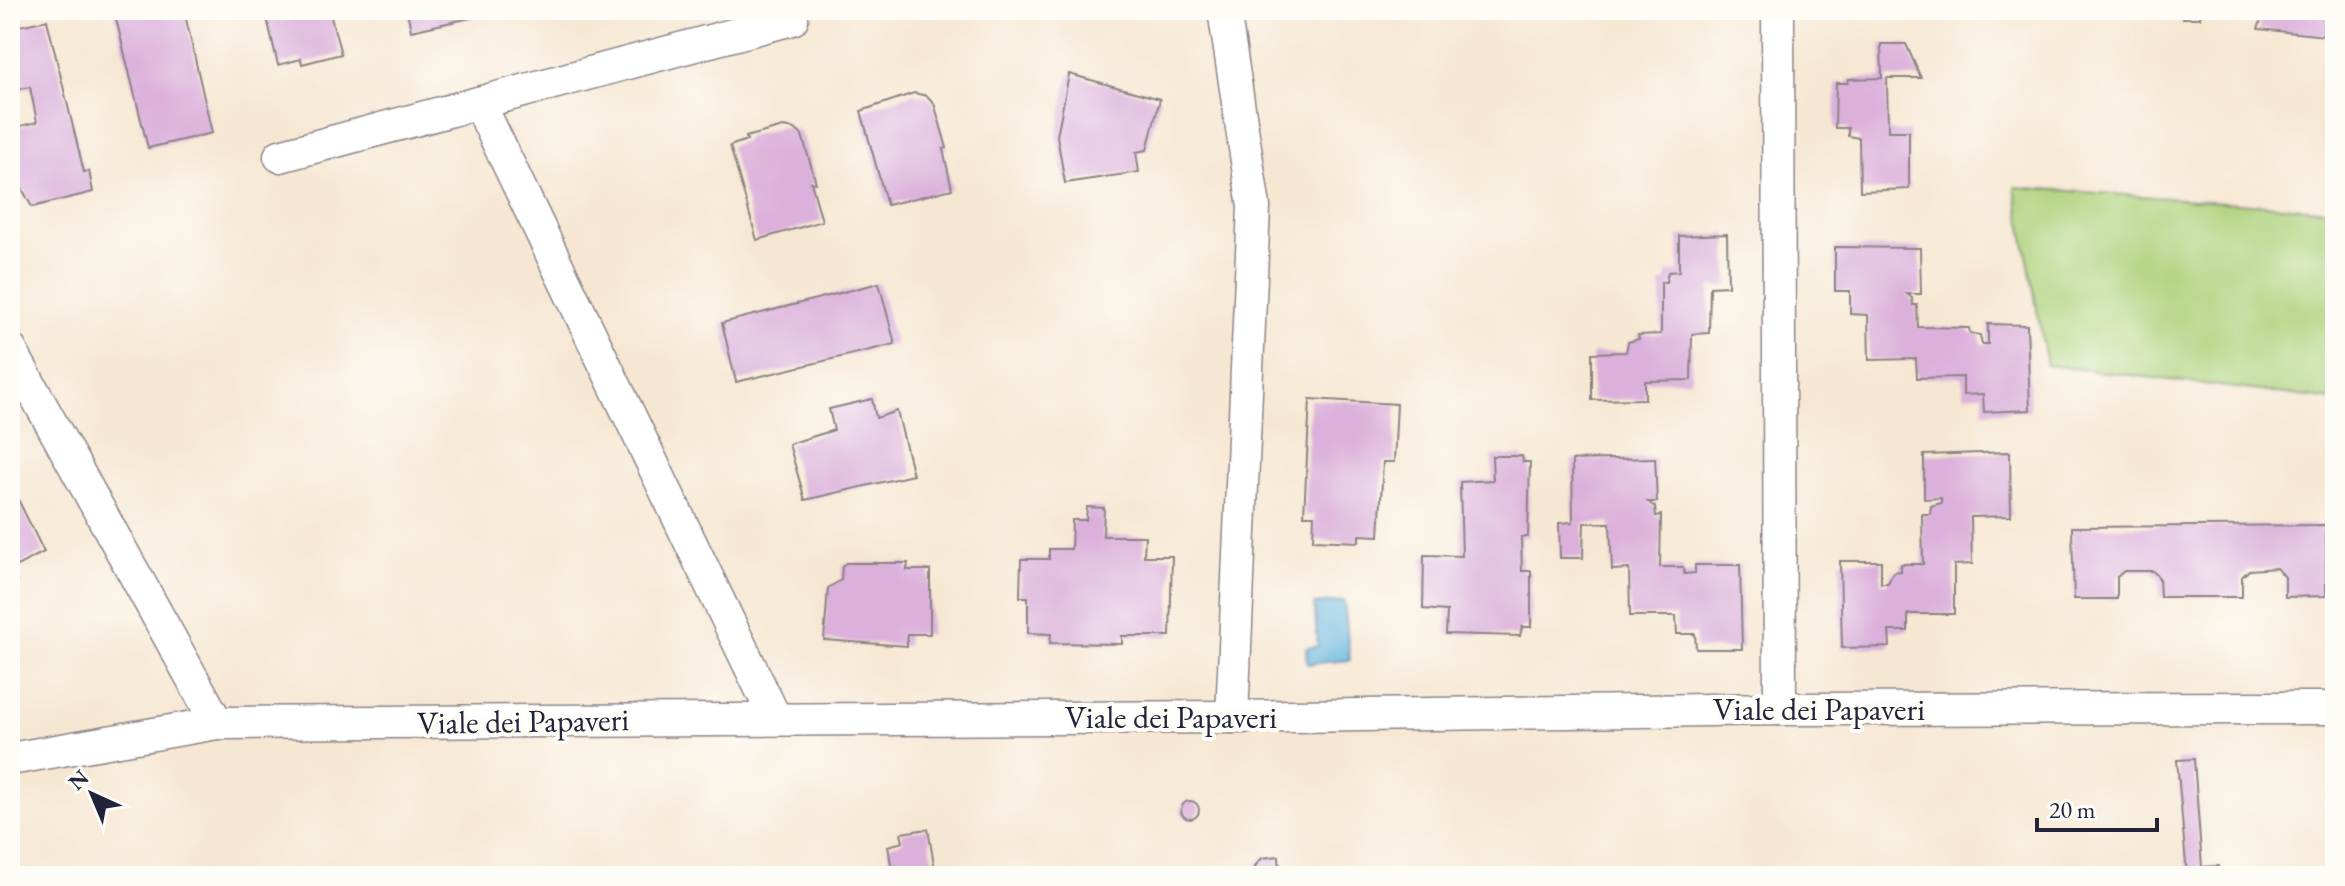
<svg xmlns="http://www.w3.org/2000/svg" width="2345" height="886" font-family="'EB Garamond',serif">
  <style>
    .green { fill: #aed27c; stroke: #687a5c; stroke-width: 2 }
    .water { fill: #60b3dc; stroke: #416a8c; stroke-width: 2 }
    .building { fill: #dbb0db }
    .lines { fill: none; stroke-linecap: round; stroke-linejoin: round }
    .minor-casing { stroke: #8c8486; stroke-width: 35 }
    .minor { stroke: #fff; stroke-width: 32 }
    .labels { text-anchor: middle; stroke-width: 8; stroke-linejoin: round; paint-order: stroke }
    .street-label { font-size: 32px; fill: #22223b; stroke: #fdfcf7 }
  </style>
  <rect width="100%" height="100%" fill="#fdfcf7"/>
  <filter id="ink" filterUnits="userSpaceOnUse"><feTurbulence type="fractalNoise" baseFrequency=".0125" numOctaves="2"/><feDisplacementMap in="SourceGraphic" scale="16" xChannelSelector="R" yChannelSelector="G"/><feConvolveMatrix kernelMatrix="1 2 1 2 8 2 1 2 1" color-interpolation-filters="sRGB"/></filter>
  <filter id="wash" filterUnits="userSpaceOnUse"><feTurbulence type="fractalNoise" baseFrequency=".006" numOctaves="4" result="noise"/><feDisplacementMap in="SourceGraphic" scale="32" xChannelSelector="R" yChannelSelector="G"/><feGaussianBlur stdDeviation="1.8" result="paint"/><feColorMatrix in="noise" values="0 0 0 0 0 0 0 0 0 0 0 0 0 0 0 0 0 1.4 0 .05"/><feComposite in="paint" operator="in"/></filter>
  <g filter="url(#wash)">
    <rect width="100%" height="100%" fill="#f6e7d2"/>
    <!-- green -->
    <polygon class="green" points="2015,187 2335,210 2335,400 2047,365"/>
    <!-- water -->
    <polygon class="water" points="1344,601 1350,660 1307,664 1306,648 1318,646 1314,604"/>
    <g id="blocks">
      <!-- building -->
      <g class="building">
        <polygon points="135,10 184,10 212,133 148,148 115,15"/>
        <polygon points="265,10 329,10 341,54 302,64 301,59 278,65"/>
        <polygon points="407,10 477,10 479,16 411,31"/>
        <polygon points="2183,10 2201,10 2200,18 2182,18"/>
        <polygon points="2265,10 2335,10 2335,37 2258,29"/>
        <polygon points="47,20 84,172 89,171 93,192 32,207 21,187 12,128 37,122 30,87 10,91 10,28"/>
        <polygon points="1881,44 1906,44 1921,78 1887,78 1888,131 1909,131 1909,189 1860,191 1859,138 1848,136 1848,128 1835,128 1836,83 1848,83 1849,79 1882,78"/>
        <polygon points="1069,74 1160,99 1147,150 1136,152 1139,172 1065,183 1057,136"/>
        <polygon points="914,93 927,96 934,103 947,148 943,149 952,189 887,205 861,111"/>
        <polygon points="783,127 795,129 802,135 816,183 811,182 822,221 757,240 730,146 747,140 746,137"/>
        <polygon points="1727,234 1728,286 1710,287 1709,333 1692,334 1691,380 1645,381 1645,399 1592,400 1592,353 1626,352 1628,342 1639,339 1638,335 1661,334 1661,282 1666,282 1668,272 1679,271 1679,236"/>
        <polygon points="1835,247 1920,248 1921,294 1907,294 1912,298 1913,305 1917,305 1918,327 1969,328 1970,333 1980,335 1982,344 1988,344 1988,324 2027,325 2030,410 1984,412 1983,394 1963,395 1963,377 1917,378 1916,359 1869,360 1868,315 1850,314 1850,291 1835,291"/>
        <polygon points="879,283 895,344 736,382 722,323"/>
        <polygon points="872,399 876,418 897,411 913,475 805,500 789,444 834,430 829,409"/>
        <polygon points="1310,399 1397,404 1394,462 1383,462 1379,536 1359,535 1359,542 1313,540 1314,515 1304,515"/>
        <polygon points="2010,452 2011,516 1971,517 1972,564 1954,565 1954,614 1908,614 1908,631 1889,631 1890,647 1842,648 1840,561 1881,561 1881,583 1888,583 1893,572 1901,571 1901,564 1923,564 1922,514 1930,514 1931,506 1941,503 1941,498 1924,499 1924,455"/>
        <polygon points="1492,456 1522,456 1523,462 1530,462 1528,537 1521,537 1522,571 1531,571 1531,627 1522,627 1520,636 1446,634 1447,611 1423,609 1424,555 1462,556 1460,482 1493,480"/>
        <polygon points="1655,458 1657,502 1648,502 1655,507 1656,516 1661,515 1660,567 1683,567 1684,574 1695,573 1695,565 1740,565 1742,649 1696,649 1695,634 1677,634 1676,616 1630,616 1629,569 1612,570 1610,523 1584,523 1583,558 1560,558 1559,523 1573,522 1572,460"/>
        <polygon points="10,483 44,552 11,569 17,581 10,584"/>
        <polygon points="1087,507 1104,508 1103,536 1145,536 1144,556 1172,556 1170,636 1122,636 1122,644 1050,643 1051,634 1028,633 1028,597 1020,597 1021,559 1049,559 1049,549 1071,549 1072,520 1086,520"/>
        <polygon points="2326,525 2326,596 2285,597 2285,577 2277,568 2249,570 2242,577 2242,597 2160,597 2159,578 2153,571 2124,571 2117,577 2117,599 2074,599 2072,527"/>
        <polygon points="846,563 908,563 907,570 930,570 930,634 907,634 907,646 824,640 828,588 841,580 842,566"/>
        <polygon points="2194,759 2202,867 2219,866 2220,876 2187,876 2177,760"/>
        <circle cx="1190" cy="810" r="9"/>
        <polygon points="928,829 936,876 893,876 888,846 903,842 901,833"/>
        <polygon points="1279,856 1280,876 1257,876 1255,866 1262,858"/>
      </g>
    </g>
  </g>
  <g filter="url(#ink)">
    <use href="#blocks" fill-opacity="0" stroke="#8c8486" stroke-width="2"/>
    <g class="lines">
      <defs>
        <g id="minor">
          <polyline points="1224,10 1254,207 1232,717"/>
          <polyline points="1778,10 1780,709"/>
          <polyline points="479,103 775,718"/>
          <polyline points="280,156 792,19"/>
          <polyline points="10,349 217,723"/>
          <polyline points="10,759 217,723 1232,717 1780,709 2335,708"/>
        </g>
      </defs>
      <!-- minor casing -->
      <use href="#minor" class="minor-casing"/>
      <!-- minor -->
      <use href="#minor" class="minor"/>
    </g>
  </g>
  <g class="labels">
    <!-- street labels -->
    <g class="street-label">
      <text x="1819" y="720">Viale dei Papaveri</text>
      <text x="1171" y="728">Viale dei Papaveri</text>
      <text transform="translate(523 721) rotate(-1)" y="11">Viale dei Papaveri</text>
    </g>
  </g>
  <!-- margin -->
  <rect width="2345" height="886" fill="none" stroke="#fdfcf7" stroke-width="40"/>
  <!-- north arrow -->
  <g transform="translate(92 794) rotate(316)" stroke="#fdfcf7" stroke-width="6" paint-order="stroke">
  <path d="M0-6L14 30L0 20L-14 30Z" fill="#22223b"/>
  <text y="-12" font-size="22" font-weight="bold" text-anchor="middle" fill="#22223b">N</text>
  </g>
  <!-- scale -->
  <path d="M2037 818v12h120v-12" fill="none" stroke="#22223b" stroke-width="4"/>
  <text x="2049" y="818" font-size="24" fill="#22223b" stroke="#fdfcf7" stroke-width="6" paint-order="stroke">20 m</text>
</svg>
